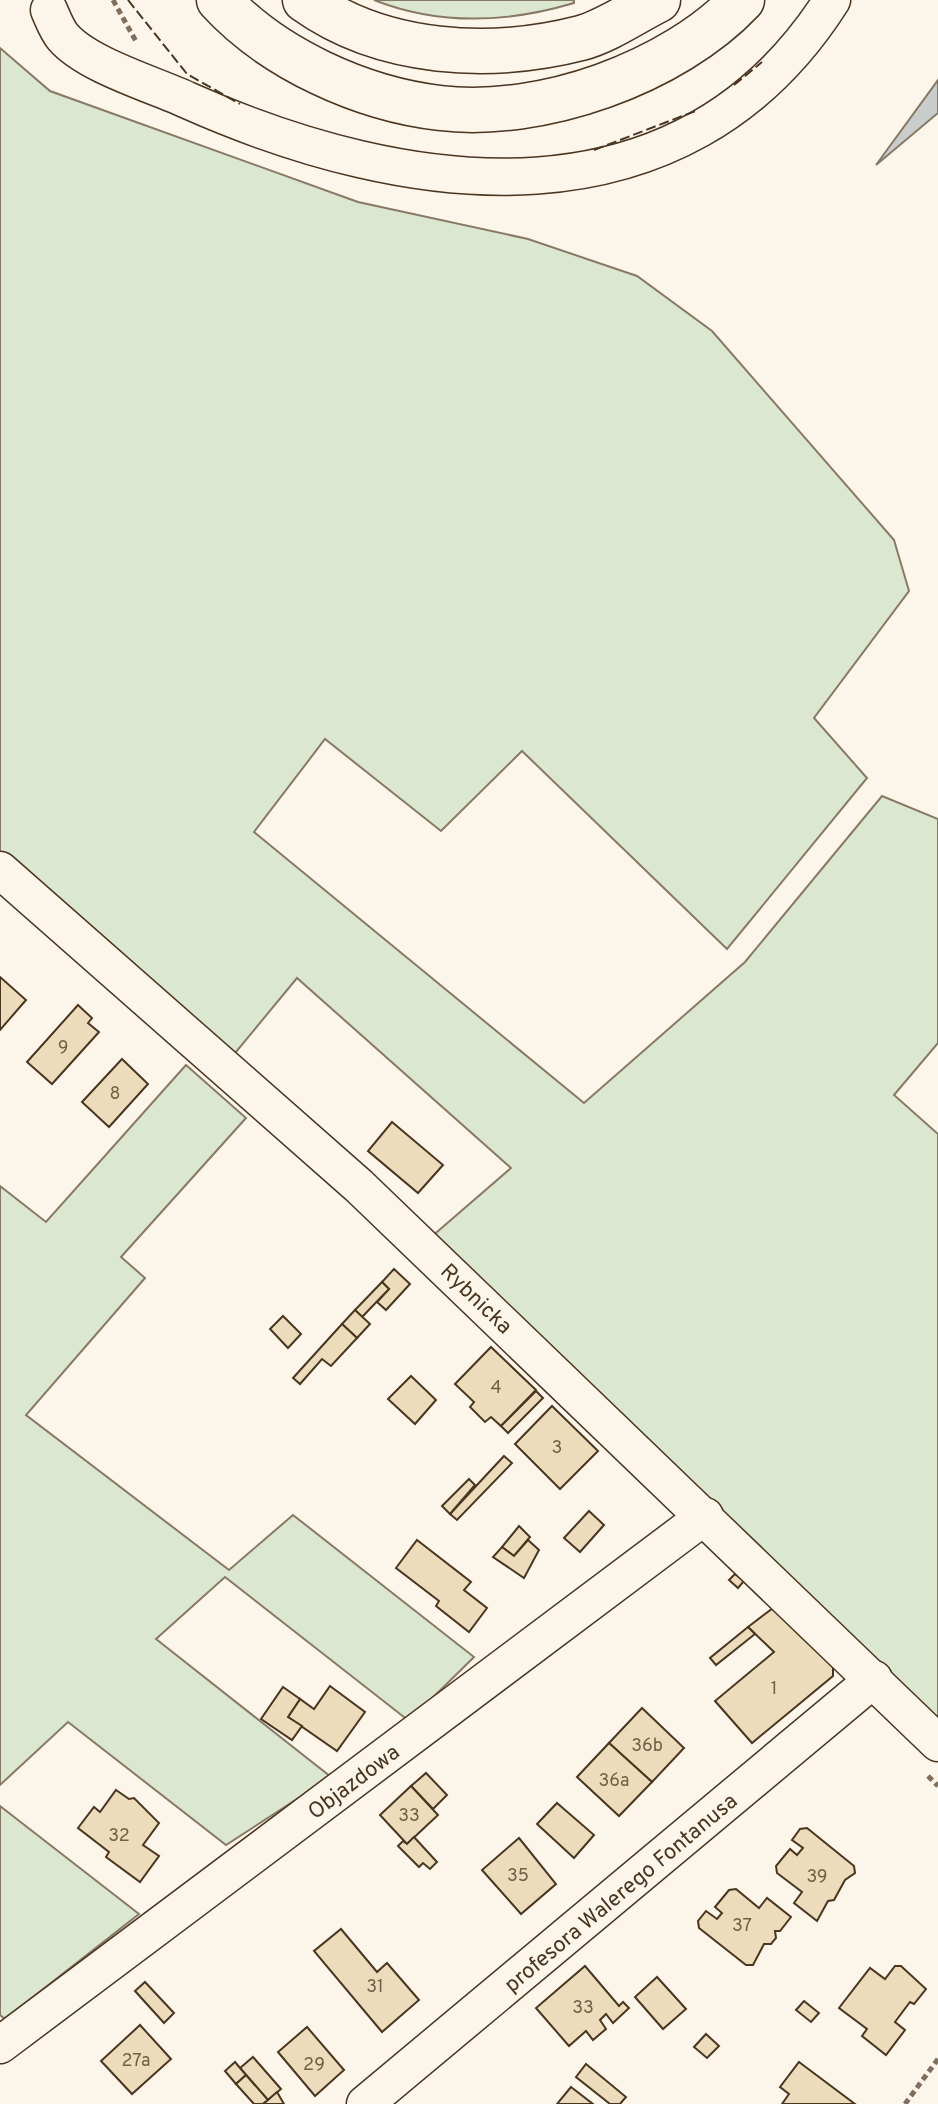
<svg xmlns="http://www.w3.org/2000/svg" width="938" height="2104" font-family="Overpass,sans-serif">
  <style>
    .green { fill: #dce7d0; stroke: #887966; stroke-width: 2 }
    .water { fill: #c9cecd; stroke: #887966; stroke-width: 2 }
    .building { fill: #ecdcbc; stroke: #4a3520; stroke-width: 2 }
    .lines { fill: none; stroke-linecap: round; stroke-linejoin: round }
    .minor-casing { stroke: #4a3520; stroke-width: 39 }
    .highway-casing { stroke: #4a3520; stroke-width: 47 }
    .path { stroke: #7f6f5c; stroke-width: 5; stroke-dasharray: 6 4; stroke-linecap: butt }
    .minor { stroke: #fbf6e9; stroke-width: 36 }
    .highway { stroke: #fbf6e9; stroke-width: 44 }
    .fence { stroke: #4a3520; stroke-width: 2; stroke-dasharray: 10 4; stroke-linecap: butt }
    .labels { text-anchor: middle; stroke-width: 6; stroke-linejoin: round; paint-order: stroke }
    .number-label { font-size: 18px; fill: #725f47 }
    .street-label { font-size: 22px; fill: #4a3520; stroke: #fbf6e9 }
  </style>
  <rect width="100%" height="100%" fill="#fbf6e9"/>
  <!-- green -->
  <g class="green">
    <path d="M 374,0 L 574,0 L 574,3 C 507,23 440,26 374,0 Z"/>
    <polygon points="0,48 50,91 358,202 528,239 637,276 712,331 894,540 909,591 814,718 867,778 727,949 522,751 441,831 325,739 254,832 584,1103 745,962 882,796 938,819 938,1043 894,1095 938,1134 938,1722 430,1238 511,1168 297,978 231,1058 0,857"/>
    <polygon points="186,1065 246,1118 121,1257 145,1278 26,1415 229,1570 293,1515 474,1657 409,1721 225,1577 156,1639 331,1777 226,1845 68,1722 0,1785 0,1186 46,1222"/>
    <polygon points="0,1806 139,1914 5,2019 0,2015"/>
  </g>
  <!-- water -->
  <polygon class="water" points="938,80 938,113 876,165"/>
  <!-- building -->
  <g class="building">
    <polygon points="0,977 26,1000 0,1030"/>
    <polygon points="78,1005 92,1018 88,1023 99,1032 52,1084 27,1062"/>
    <polygon points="122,1059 148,1084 109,1127 82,1102"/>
    <polygon points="392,1122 443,1165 418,1193 368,1151"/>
    <polygon points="394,1269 410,1284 386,1310 377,1302 389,1289 382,1282"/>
    <polygon points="382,1282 389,1289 362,1317 355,1310"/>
    <polygon points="355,1310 370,1324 357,1338 342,1324"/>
    <polygon points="283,1316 301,1334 288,1348 270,1329"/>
    <polygon points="342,1324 357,1338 331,1366 322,1359 300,1384 293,1378"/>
    <polygon points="491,1347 536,1390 501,1426 491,1417 485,1422 470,1407 474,1402 455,1384"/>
    <polygon points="411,1376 436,1400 415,1424 388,1399"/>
    <polygon points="536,1391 543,1398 508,1433 501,1426"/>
    <polygon points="552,1406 598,1451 560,1489 515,1444"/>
    <polygon points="504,1456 512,1463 457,1520 450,1514"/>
    <polygon points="469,1479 475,1485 450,1514 442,1506"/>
    <polygon points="589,1511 604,1525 580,1552 564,1538"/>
    <polygon points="519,1526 530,1537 514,1556 502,1547"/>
    <polygon points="417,1540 471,1582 464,1590 487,1608 469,1632 436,1606 439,1601 396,1568"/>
    <polygon points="528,1540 539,1550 524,1578 493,1557 502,1547 514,1556"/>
    <polygon points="735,1574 744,1581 738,1588 729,1580"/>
    <polygon points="773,1608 833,1661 833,1676 752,1743 715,1701 774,1652 748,1627"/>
    <polygon points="748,1627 755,1634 716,1665 710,1658"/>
    <polygon points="330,1686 365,1712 337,1751 288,1717 300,1699 314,1709"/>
    <polygon points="283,1687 300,1699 288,1717 302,1726 292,1740 261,1719"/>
    <polygon points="642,1708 684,1748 652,1782 609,1743"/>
    <polygon points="609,1743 652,1782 619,1816 577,1777"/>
    <polygon points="426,1773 447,1795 433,1809 411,1786"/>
    <polygon points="411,1786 438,1815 407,1844 380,1815"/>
    <polygon points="116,1790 129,1799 134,1798 159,1823 143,1845 159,1856 140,1882 106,1857 109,1852 78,1828 94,1807 100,1812"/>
    <polygon points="557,1803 594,1835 574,1858 537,1824"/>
    <polygon points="807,1828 854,1866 855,1873 845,1880 834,1900 828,1901 817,1921 794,1903 802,1892 777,1873 776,1866 790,1849 797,1855 803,1848 792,1840 800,1829"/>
    <polygon points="414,1837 437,1862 430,1869 423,1863 419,1867 398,1846 403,1841 407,1844"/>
    <polygon points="519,1838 556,1884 521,1914 482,1870"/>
    <polygon points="736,1889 759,1908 767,1898 791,1917 780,1931 775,1931 776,1938 771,1944 764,1944 753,1965 746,1965 699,1928 698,1921 706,1911 717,1919 722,1913 715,1907 729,1890"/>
    <polygon points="341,1929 377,1972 387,1963 419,2000 382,2032 314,1951"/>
    <polygon points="585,1966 619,2006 623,2002 629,2008 613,2023 606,2014 600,2020 606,2029 593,2040 586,2031 569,2046 536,2008"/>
    <polygon points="895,1966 901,1966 926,1989 914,2004 910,2002 895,2022 905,2030 886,2055 862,2036 867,2029 839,2008 870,1968 885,1979"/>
    <polygon points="657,1977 686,2009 663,2029 635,1997"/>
    <polygon points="145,1982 174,2013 164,2023 135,1991"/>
    <polygon points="804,2001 819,2013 811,2022 796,2010"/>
    <polygon points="140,2025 171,2059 132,2094 101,2061"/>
    <polygon points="307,2027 344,2070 315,2096 278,2052"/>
    <polygon points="706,2034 719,2046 707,2058 694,2047"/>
    <polygon points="253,2057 281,2089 268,2100 240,2068"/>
    <polygon points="235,2062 246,2075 236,2084 225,2071"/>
    <polygon points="799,2062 855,2104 782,2104 789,2094 780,2087"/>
    <polygon points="586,2064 626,2097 620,2104 610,2104 576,2077"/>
    <polygon points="246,2075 268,2100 263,2104 254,2104 236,2084"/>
    <polygon points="571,2087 593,2104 557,2104"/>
    <polygon points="277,2092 284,2104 263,2104 268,2100"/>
  </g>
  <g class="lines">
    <defs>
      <g id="minor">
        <path d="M 49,10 C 53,19 57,30 63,37 C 87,65 152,84 187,100 C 409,199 682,236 832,0"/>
        <polyline points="0,870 359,1186 938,1743"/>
        <polyline points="0,2045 705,1516"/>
        <polyline points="365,2104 874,1679"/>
      </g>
      <g id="highway">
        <path d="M 219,0 C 273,59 362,99 440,108 C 541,120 673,73 742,0"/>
        <path d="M 305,0 C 383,56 491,61 581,38 C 607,31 634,12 658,0"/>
      </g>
    </defs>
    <!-- minor casing -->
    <use href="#minor" class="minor-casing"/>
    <!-- highway casing -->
    <use href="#highway" class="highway-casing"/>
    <!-- path -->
    <g class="path">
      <polyline points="113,0 137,43"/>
      <polyline points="928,1776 938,1786"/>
      <polyline points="905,2104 938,2059"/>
    </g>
    <!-- minor -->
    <use href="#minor" class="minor"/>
    <!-- highway -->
    <use href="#highway" class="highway"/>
    <!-- fence -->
    <g class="fence">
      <polyline points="128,0 187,74 240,104"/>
      <polyline points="734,85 762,62"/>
      <polyline points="594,150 698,110"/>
    </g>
  </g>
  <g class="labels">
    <!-- number labels -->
    <g class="number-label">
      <text x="63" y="1053">9</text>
      <text x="115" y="1099">8</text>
      <text x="496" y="1393">4</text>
      <text x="557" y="1453">3</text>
      <text x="774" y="1694">1</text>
      <text x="647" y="1751">36b</text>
      <text x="614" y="1786">36a</text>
      <text x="409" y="1821">33</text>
      <text x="119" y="1841">32</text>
      <text x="518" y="1881">35</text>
      <text x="817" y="1882">39</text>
      <text x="742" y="1931">37</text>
      <text x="375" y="1992">31</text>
      <text x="583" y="2013">33</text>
      <text x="136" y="2066">27a</text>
      <text x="314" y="2070">29</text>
    </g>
    <!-- street labels -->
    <g class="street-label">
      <text transform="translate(477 1298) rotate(44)" y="8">Rybnicka</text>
      <text transform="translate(353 1781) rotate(-37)" y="8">Objazdowa</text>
      <text transform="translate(620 1892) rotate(-40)" y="8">profesora Walerego Fontanusa</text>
    </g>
  </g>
</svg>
